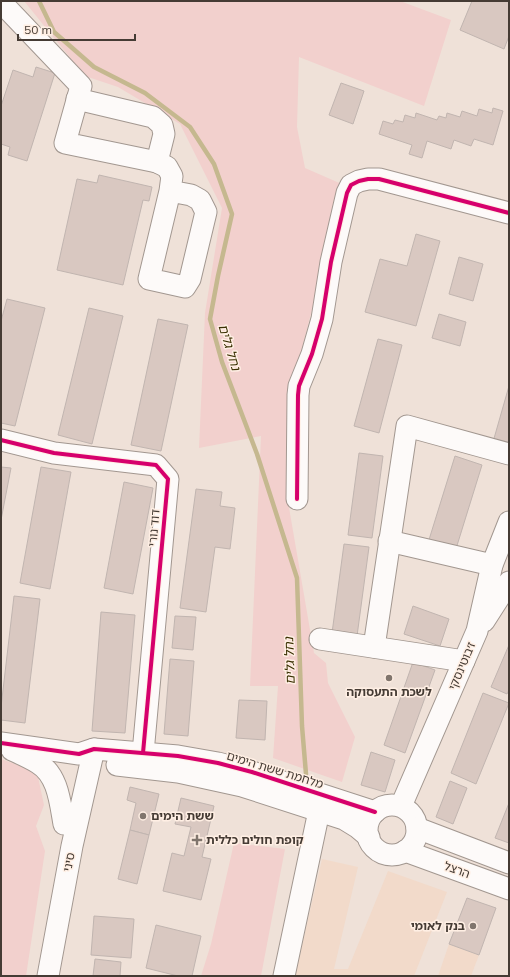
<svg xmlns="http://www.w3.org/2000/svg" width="510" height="977" font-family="Mulish,'Noto Sans Hebrew',sans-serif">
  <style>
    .built { fill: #f2daca }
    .green { fill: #f2d0cd }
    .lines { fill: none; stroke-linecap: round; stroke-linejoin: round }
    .stream { stroke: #c5b88f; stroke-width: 4.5 }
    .building { fill: #d9c8c1; stroke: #c1b5b0 }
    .minor-casing { stroke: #a29790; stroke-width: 23 }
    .minor { stroke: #fdfaf9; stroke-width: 21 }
    .cycleway-casing { stroke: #ffefe4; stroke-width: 6 }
    .cycleway { stroke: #d6006c; stroke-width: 4 }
    .poi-dot { fill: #80756d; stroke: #ffefe4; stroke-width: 1.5 }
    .labels { text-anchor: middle; stroke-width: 3; stroke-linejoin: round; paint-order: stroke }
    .street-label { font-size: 12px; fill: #453b34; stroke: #ffefe4 }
    .poi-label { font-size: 12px; font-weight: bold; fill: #453b34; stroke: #ffefe4; text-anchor: start }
    .water-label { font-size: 13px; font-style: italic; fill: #392f01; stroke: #ffefe4 }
  </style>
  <rect width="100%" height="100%" fill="#efe1d8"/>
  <!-- built -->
  <g class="built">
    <polygon points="322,859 358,867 334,969 348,969 388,871 447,892 414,976 295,976"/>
    <polygon points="449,944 479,955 471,976 438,976"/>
  </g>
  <!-- green -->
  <g class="green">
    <polygon points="24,1 400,1 451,20 424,106 299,57 297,127 305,168 344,185 288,403 286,490 314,653 326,663 328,683 355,737 342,782 273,758 278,686 250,686 261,436 199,448 205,313 222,208 180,124 118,87 85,76"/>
    <polygon points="1,759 29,769 38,777 44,805 36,826 45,851 26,976 1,976"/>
    <polygon points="234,843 285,849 261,976 201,976 211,944"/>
  </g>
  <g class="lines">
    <!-- stream -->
    <polyline class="stream" points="39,1 54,32 94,67 145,93 190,127 214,164 232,214 218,276 210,319 222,362 257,454 297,578 302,726 306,774"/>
  </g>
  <!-- building -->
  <g class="building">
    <polygon points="472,1 509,1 509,36 504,49 460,30"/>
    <polygon points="36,67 55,73 27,161 8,155 10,147 1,144 1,106 13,70 33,77"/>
    <polygon points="341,83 364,91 353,124 329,115"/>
    <polygon points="493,108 503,111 493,145 474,139 471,146 454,140 451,149 427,141 422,158 409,154 412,145 379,134 383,121 393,124 395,120 403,122 405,115 415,118 416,113 437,120 439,116 446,118 447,113 460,117 462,111 477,116 479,109 492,113"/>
    <polygon points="99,175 152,187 149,201 143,200 123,285 57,270 77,179 97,183"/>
    <polygon points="416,234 440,241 416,326 365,312 380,259 407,266"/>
    <polygon points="459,257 483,264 473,301 449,294"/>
    <polygon points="7,299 45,308 15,426 1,423 1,321"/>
    <polygon points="89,308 123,316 92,444 58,435"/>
    <polygon points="439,314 466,322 460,346 432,338"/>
    <polygon points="158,319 188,325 161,451 131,445"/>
    <polygon points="378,339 402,345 379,433 354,426"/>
    <polygon points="509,386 509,447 493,442"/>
    <polygon points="359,453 383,456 372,538 348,535"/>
    <polygon points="455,456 482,465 455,552 428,543"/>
    <polygon points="1,467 11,468 1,520"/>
    <polygon points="41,467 71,472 50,589 20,583"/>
    <polygon points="124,482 153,488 133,594 104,588"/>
    <polygon points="196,489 222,492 220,506 235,508 230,549 215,547 206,612 180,608"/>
    <polygon points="344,544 369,547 357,636 332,633"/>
    <polygon points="14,596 40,599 25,723 1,720 1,707"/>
    <polygon points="413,606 449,619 440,646 404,634"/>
    <polygon points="101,612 135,615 125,733 92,731"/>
    <polygon points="175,616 196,617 193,650 172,648"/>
    <polygon points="509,645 509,690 507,694 491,687"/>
    <polygon points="170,659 194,661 188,736 164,734"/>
    <polygon points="413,662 435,670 405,753 384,745"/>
    <polygon points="483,693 509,703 476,784 451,773"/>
    <polygon points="239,700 267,701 265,740 236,738"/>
    <polygon points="371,752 395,760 385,792 361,785"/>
    <polygon points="450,781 467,788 453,824 436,817"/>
    <polygon points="130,787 159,794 149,835 130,830 136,803 127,800"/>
    <polygon points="181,798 214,806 202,857 211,859 201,900 163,891 172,853 184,856 191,827 175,824"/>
    <polygon points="509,803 509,843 495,838"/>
    <polygon points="130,830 149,835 137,884 118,879"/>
    <polygon points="467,898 496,908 479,955 449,944"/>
    <polygon points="94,916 134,919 131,958 91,955"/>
    <polygon points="156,925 201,936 192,976 178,976 146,968"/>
    <polygon points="95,959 121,962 120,976 93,976"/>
  </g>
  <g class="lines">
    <defs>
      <g id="minor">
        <polyline points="1,2 81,86 65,143 157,162 167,167 172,176 170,191 149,279 185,287 190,279 206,212 200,200 191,195 170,191"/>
        <polyline points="77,99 153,117 162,125 164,134 157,162"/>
        <polyline points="1,440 54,453 156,465 168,479 143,753"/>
        <polyline points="297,499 298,395 299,386 312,354 322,319 331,262 347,193 351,185 359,181 368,179 379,179 509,213"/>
        <polyline points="389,541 492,565"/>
        <polyline points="484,621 509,582"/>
        <polyline points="320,639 464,661"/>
        <polyline points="374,647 407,426 509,454"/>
        <polyline points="1,743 79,754 94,749 178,756 218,763 252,772 375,812"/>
        <path d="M 12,750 C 21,754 30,758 38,763 C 58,775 60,802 64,824"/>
        <polyline points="117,765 178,772 242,786 344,819 357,827 369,837"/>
        <circle cx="392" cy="830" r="25"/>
        <polyline points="401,806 477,631 492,565 509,522"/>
        <polyline points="417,828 509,863"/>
        <polyline points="405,851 509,889"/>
        <polyline points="48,976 72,846 94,749"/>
        <polyline points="284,976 319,811"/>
      </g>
    </defs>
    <!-- minor casing -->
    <use href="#minor" class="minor-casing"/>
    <!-- minor -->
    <use href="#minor" class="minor"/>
    <defs>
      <g id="cycleway">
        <polyline points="1,440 54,453 156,465 168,479 143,753"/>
        <polyline points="297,499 298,395 299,386 312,354 322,319 331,262 347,193 351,185 359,181 368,179 379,179 509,213"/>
        <polyline points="1,743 79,754 94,749 178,756 218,763 252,772 375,812"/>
      </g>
    </defs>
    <!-- cycleway casing -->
    <use href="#cycleway" class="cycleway-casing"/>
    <!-- cycleway -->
    <use href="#cycleway" class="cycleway"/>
  </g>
  <!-- markers -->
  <g class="poi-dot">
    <circle cx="389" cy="678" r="4"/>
    <circle cx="143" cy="816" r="4"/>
    <path d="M195 834h4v4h4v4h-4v4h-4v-4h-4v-4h4z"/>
    <circle cx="473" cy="926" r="4"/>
  </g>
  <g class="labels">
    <!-- street labels -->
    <g class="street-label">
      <text transform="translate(154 528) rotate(-85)" y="4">דוד נורי</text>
      <text transform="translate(462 666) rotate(-67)" y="4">ז׳בוטינסקי</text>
      <text transform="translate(275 770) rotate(17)" y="4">מלחמת ששת הימים</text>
      <text transform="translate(69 862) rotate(-79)" y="4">סיני</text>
      <text transform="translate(457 870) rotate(20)" y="4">הרצל</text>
    </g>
    <!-- poi labels -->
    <g class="poi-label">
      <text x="389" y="696" text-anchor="middle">לשכת התעסוקה</text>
      <text x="151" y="820">ששת הימים</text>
      <text x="206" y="844">קופת חולים כללית</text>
      <text x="465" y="930" text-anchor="end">בנק לאומי</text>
    </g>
    <!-- water labels -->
    <g class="water-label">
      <text transform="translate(230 347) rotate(73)" y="5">נחל גלים</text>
      <text transform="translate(289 661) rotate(-92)" y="5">נחל גלים</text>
    </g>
  </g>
  <!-- border -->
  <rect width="510" height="977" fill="none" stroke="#453b34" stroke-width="4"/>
  <!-- scale -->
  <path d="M18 34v6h117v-6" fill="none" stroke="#453b34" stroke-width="2"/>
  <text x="24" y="34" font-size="12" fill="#453b34" stroke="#ffefe4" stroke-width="3" paint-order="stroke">50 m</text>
</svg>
